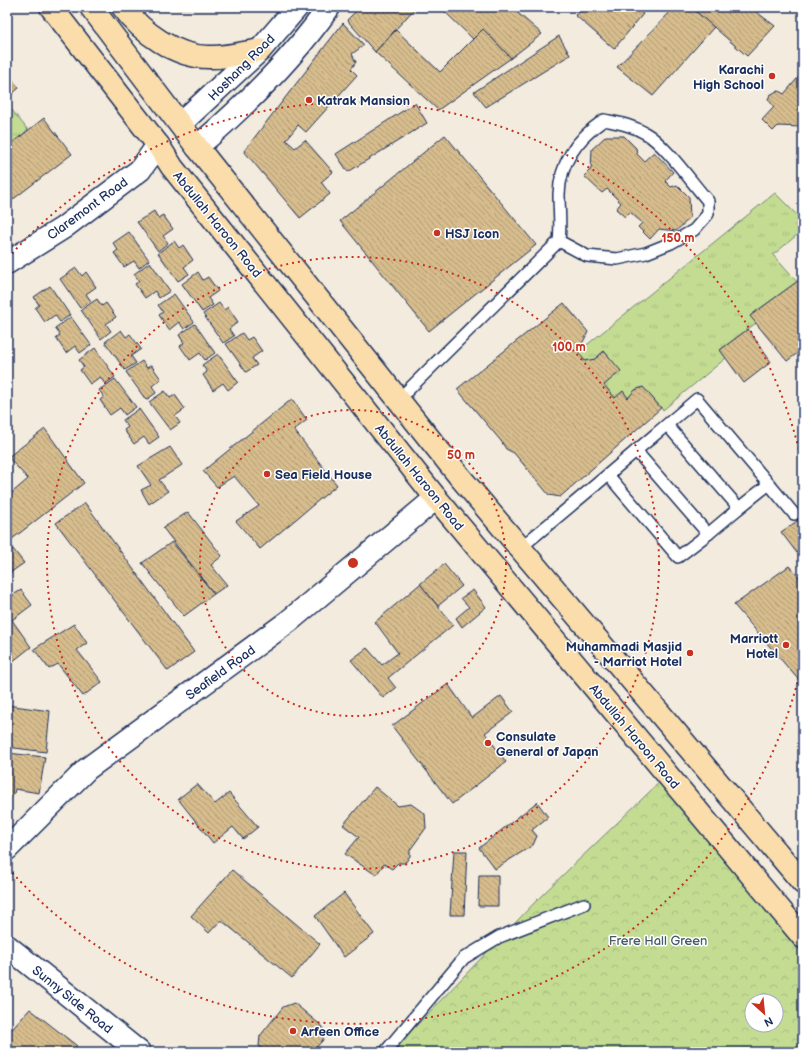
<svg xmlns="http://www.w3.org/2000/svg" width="810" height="1059" font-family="'Balsamiq Sans',sans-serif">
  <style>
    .grass { fill: url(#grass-tufts); stroke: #6f8678 }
    .forest { fill: url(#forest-crowns); stroke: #6f8678; fill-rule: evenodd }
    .building { fill: url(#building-back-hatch); stroke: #1b2f5e }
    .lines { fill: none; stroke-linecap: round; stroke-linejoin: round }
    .service-casing { stroke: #1b2f5e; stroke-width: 14 }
    .minor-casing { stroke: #1b2f5e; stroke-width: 25 }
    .tertiary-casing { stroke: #1b2f5e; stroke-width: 25 }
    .primary-casing { stroke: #1b2f5e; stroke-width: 25 }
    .service { stroke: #fff; stroke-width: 11 }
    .minor { stroke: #fff; stroke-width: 22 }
    .tertiary { stroke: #fff; stroke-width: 22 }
    .primary { stroke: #faddab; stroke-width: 22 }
    .ring { fill: none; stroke: #c8321e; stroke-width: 2; stroke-dasharray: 2 4 }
    .poi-dot { fill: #c8321e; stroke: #fff; stroke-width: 1.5 }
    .labels { text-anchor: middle; stroke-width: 3; stroke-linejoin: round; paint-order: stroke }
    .street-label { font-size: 13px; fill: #1b2f5e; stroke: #fff }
    .poi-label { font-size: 13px; font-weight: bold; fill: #1b2f5e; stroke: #fff; text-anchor: start }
    .park-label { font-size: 13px; fill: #455a6b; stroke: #fff }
    .centre { fill: #c8321e; stroke: #fff; stroke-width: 2 }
    .ring-label { font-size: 12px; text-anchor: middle; font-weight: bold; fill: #c8321e; stroke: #fff; stroke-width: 3; stroke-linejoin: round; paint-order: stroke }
  </style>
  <defs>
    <pattern id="grass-tufts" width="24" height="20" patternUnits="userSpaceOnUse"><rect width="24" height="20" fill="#c3dc92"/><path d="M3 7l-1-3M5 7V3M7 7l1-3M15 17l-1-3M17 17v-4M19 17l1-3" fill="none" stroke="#a7bd80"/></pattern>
    <pattern id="forest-crowns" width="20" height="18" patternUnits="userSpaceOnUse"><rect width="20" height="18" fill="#c3dc92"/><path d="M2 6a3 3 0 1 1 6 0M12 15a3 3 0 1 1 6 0" fill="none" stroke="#a7bd80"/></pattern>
    <pattern id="building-back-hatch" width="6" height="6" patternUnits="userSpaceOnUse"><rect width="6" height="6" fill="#d7bd8d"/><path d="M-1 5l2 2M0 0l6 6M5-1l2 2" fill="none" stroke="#ae9a76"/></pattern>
  </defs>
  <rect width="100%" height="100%" fill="#f3ebdd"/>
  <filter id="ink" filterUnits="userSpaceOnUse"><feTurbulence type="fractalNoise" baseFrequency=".025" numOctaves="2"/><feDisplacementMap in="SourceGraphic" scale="8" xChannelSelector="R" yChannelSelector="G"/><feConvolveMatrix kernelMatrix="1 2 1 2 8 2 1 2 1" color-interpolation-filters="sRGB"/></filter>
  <g filter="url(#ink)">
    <!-- grass -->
    <g class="grass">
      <polygon points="7,104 28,130 7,147"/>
      <polygon points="775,193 803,221 803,230 773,255 797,282 751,315 756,323 720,350 726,358 663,410 643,387 635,390 628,398 623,391 615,398 604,385 620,371 604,351 595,359 585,361 578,352"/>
    </g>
    <!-- forest -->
    <path class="forest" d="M 667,775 L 803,939 L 803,1052 L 391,1052 L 540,897 ZM 752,1001 L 776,1001 L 776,1025 L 752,1025 Z"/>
    <!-- building -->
    <g class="building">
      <polygon points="166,7 227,7 166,8"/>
      <polygon points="360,7 416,7 375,52 347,20"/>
      <polygon points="440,7 511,7 542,34 511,58 483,29 473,39"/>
      <polygon points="587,7 634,7 643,14 614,49 575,15"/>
      <polygon points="675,7 691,7 714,27 653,96 617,67"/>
      <polygon points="691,7 750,7 775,26 747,56"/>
      <polygon points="343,23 364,45 352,54 356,62 351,69 357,75 306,132 298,125 286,140 295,148 305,140 333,172 321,182 330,194 300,218 244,151"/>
      <polygon points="483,29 511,58 438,110 375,52 396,30 440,72"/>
      <polygon points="559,36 570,55 486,107 474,92"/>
      <polygon points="7,73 19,88 7,98"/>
      <polygon points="802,73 803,125 801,127 778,126 773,131 762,120 774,107 768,99 770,95 775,92 779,91 784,94"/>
      <polygon points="415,103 427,123 348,172 336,154"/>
      <polygon points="44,118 72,154 7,204 7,147"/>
      <polygon points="445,135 536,245 429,331 340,221"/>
      <polygon points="606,136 624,136 636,148 637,154 644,161 654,152 673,172 665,181 671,187 677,185 689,197 690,218 676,231 659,229 650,239 638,227 642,223 630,212 625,217 616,209 621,203 607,189 602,193 584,176 591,169 592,149"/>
      <polygon points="154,211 158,218 163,215 173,229 163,236 168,243 158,251 137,222"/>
      <polygon points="129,232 149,260 139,268 134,261 124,267 114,253 118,250 113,243"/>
      <polygon points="174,241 179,248 183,245 193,260 184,267 189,274 178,281 158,253"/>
      <polygon points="150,262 170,291 159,298 155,291 145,298 135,284 139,281 134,274"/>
      <polygon points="76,268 82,276 86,272 96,287 86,294 91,301 80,308 60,279"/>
      <polygon points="198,272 203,280 208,277 218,291 208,298 213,305 202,312 182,284"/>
      <polygon points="802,278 803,349 787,361 750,316"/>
      <polygon points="50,286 70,315 60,322 55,315 45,322 35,308 39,305 34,297"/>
      <polygon points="174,294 194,322 184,329 179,322 169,330 159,315 163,312 158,305"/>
      <polygon points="97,299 102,306 106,303 116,317 106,324 111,331 101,339 81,310"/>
      <polygon points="219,303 224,310 228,307 238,322 229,329 234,336 223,343 203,314"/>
      <polygon points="564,303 588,332 578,352 585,361 595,359 604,351 621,371 604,385 615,398 623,391 628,398 635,390 643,387 661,408 560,497 549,495 514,453 506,449 501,441 457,389"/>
      <polygon points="71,317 91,345 80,353 75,346 66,353 56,338 60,335 55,328"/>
      <polygon points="195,324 215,353 205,360 200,353 190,360 180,346 184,343 179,335"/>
      <polygon points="748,329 771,362 744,383 720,350"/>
      <polygon points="121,330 126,337 130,334 141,349 131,356 136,363 125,370 105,342"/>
      <polygon points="242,333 247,340 252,337 262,351 252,358 257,365 246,372 226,344"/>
      <polygon points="95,348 115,377 105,384 100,377 90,384 80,370 84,367 79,360"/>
      <polygon points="218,354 238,382 228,390 223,383 213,390 203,375 207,372 202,365"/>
      <polygon points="142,361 147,368 151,365 161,379 152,386 156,393 146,400 126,372"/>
      <polygon points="115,379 136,407 125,415 120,408 110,415 100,400 104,397 99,390"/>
      <polygon points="165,391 170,398 175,395 185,409 175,416 180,423 170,430 149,402"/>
      <polygon points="292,399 307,420 294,430 337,485 260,549 236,521 259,506 234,476 217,487 203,471"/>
      <polygon points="139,409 159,437 149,444 144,437 134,444 124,430 128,427 123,420"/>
      <polygon points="45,429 84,483 7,543 7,497 28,479 8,457"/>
      <polygon points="170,447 182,465 159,480 168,491 149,504 141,490 151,485 138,466"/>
      <polygon points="85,503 194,652 168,671 56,523"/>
      <polygon points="188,512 222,556 211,565 227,585 214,594 163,528"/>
      <polygon points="803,517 803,561 781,532"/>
      <polygon points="172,542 214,594 184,616 142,563"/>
      <polygon points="13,549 24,563 7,575 7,553"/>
      <polygon points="444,564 462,586 438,606 420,584"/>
      <polygon points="789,566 803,582 803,685 734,605"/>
      <polygon points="420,584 453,625 388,678 396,688 383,698 351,660 367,648 382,665 398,653 375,622"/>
      <polygon points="21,590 32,605 12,620 31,647 7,666 7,599"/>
      <polygon points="473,590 486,607 462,627 456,618 469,607 461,598"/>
      <polygon points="74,624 87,643 77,650 102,682 83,696 58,664 49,669 34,649"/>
      <polygon points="448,684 472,718 501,696 513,712 485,733 506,762 452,804 392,726"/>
      <polygon points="7,705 50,711 46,752 7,747"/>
      <polygon points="7,753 45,757 39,793 15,789 14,794 7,800"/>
      <polygon points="197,784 215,804 229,793 258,827 243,839 233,827 213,843 178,799"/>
      <polygon points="375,787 398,806 411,804 425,814 426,828 410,850 410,856 405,863 398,863 392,869 384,864 376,875 345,854 359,837 343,825"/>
      <polygon points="537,802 548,817 532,830 537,836 533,845 495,869 479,848"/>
      <polygon points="454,851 467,851 464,915 450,915"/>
      <polygon points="232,870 320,944 292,978 221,920 209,933 191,916"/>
      <polygon points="479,875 498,875 498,906 478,906"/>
      <polygon points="344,893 374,934 344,957 315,916"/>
      <polygon points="294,1003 323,1027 323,1040 312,1052 265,1052 259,1046 260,1036 283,1007"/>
      <polygon points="30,1009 77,1046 71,1052 7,1052 7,1035"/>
    </g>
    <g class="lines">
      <defs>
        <g id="service">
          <path d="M 399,399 L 559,241 C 561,225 559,210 559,194 C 560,161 578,138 604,120 C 618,123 632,125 645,133 C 664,143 693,184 708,201 L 708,214 L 694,230 L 671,243 L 646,253 L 617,259 L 587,256 L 559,241"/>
          <polyline points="636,451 708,534 739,508"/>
          <polyline points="608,475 678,557 708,534"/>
          <polyline points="769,484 794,514"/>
          <path d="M 520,548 C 580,499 638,449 697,399 L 769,484 L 739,508 L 667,425"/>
          <polyline points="385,1052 464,958 499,937 584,904"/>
        </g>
        <polyline id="minor" points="7,946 139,1052"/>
        <g id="tertiary">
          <polyline points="180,124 260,50 297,7"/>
          <path d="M 197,147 C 246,105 292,60 329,7"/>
          <polyline points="7,263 63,228 140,170 158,145"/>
          <polyline points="7,849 87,769 289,621 436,498"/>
        </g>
        <g id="primary">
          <polyline points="51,7 158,145 172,167 436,498 803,937"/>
          <polyline points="91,7 197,147 460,477 803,883"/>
          <path d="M 123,7 C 141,32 176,57 208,57 C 225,58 243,53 260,50"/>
        </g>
      </defs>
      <!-- service casing -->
      <use href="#service" class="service-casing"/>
      <!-- minor casing -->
      <use href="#minor" class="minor-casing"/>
      <!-- tertiary casing -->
      <use href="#tertiary" class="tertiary-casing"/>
      <!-- primary casing -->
      <use href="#primary" class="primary-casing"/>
      <!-- service -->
      <use href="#service" class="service"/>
      <!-- minor -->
      <use href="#minor" class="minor"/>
      <!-- tertiary -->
      <use href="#tertiary" class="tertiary"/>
      <!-- primary -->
      <use href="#primary" class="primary"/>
    </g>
  </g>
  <!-- distance rings -->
  <g class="ring">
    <circle cx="353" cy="563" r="153"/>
    <circle cx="353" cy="563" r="306"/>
    <path d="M803 659A460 460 0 0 1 8 868M8 258A460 460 0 0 1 803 467"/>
  </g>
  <!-- markers -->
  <g class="poi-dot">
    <circle cx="772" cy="76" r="4"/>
    <circle cx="309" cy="100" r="4"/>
    <circle cx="437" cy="233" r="4"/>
    <circle cx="267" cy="474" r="4"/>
    <circle cx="786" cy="645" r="4"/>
    <circle cx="690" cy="653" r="4"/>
    <circle cx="488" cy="743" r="4"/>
    <circle cx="293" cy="1031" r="4"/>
  </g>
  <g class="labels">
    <!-- street labels -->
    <g class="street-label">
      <text transform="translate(241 67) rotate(-45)" y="5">Hoshang Road</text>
      <text transform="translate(87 208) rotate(-36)" y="5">Claremont Road</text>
      <text transform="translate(218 224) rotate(51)" y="5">Abdullah Haroon Road</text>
      <text transform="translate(420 477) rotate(51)" y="5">Abdullah Haroon Road</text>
      <text transform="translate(220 672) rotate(-36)" y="5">Seafield Road</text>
      <text transform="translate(635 736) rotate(50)" y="5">Abdullah Haroon Road</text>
      <text transform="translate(73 999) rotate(39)" y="5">Sunny Side Road</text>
    </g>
    <!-- poi labels -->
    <g class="poi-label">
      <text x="764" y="74" text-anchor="end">Karachi<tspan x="764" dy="15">High School</tspan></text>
      <text x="317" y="105">Katrak Mansion</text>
      <text x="445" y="238">HSJ Icon</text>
      <text x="275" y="479">Sea Field House</text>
      <text x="778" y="643" text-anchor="end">Marriott<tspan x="778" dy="15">Hotel</tspan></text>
      <text x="682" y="651" text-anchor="end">Muhammadi Masjid<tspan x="682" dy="15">- Marriot Hotel</tspan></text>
      <text x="496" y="741">Consulate<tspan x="496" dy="15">General of Japan</tspan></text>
      <text x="301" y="1036">Arfeen Office</text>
    </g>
    <!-- park labels -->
    <g class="park-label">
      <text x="658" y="945">Frere Hall Green</text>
    </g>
  </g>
  <circle cx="353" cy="563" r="6" class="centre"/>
  <g class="ring-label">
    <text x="678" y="242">150 m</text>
    <text x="569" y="351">100 m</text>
    <text x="461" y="459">50 m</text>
  </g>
  <!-- margin -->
  <rect width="810" height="1059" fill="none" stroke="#fff" stroke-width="24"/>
  <rect x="12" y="12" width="786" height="1035" fill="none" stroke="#1b2f5e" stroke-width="1.5" filter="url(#ink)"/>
  <!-- north arrow -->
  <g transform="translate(764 1013) rotate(153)"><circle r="19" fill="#ffffff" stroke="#a4acbf"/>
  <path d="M0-3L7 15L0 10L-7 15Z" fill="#c8321e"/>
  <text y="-6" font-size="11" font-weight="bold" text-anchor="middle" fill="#1b2f5e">N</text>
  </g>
</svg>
